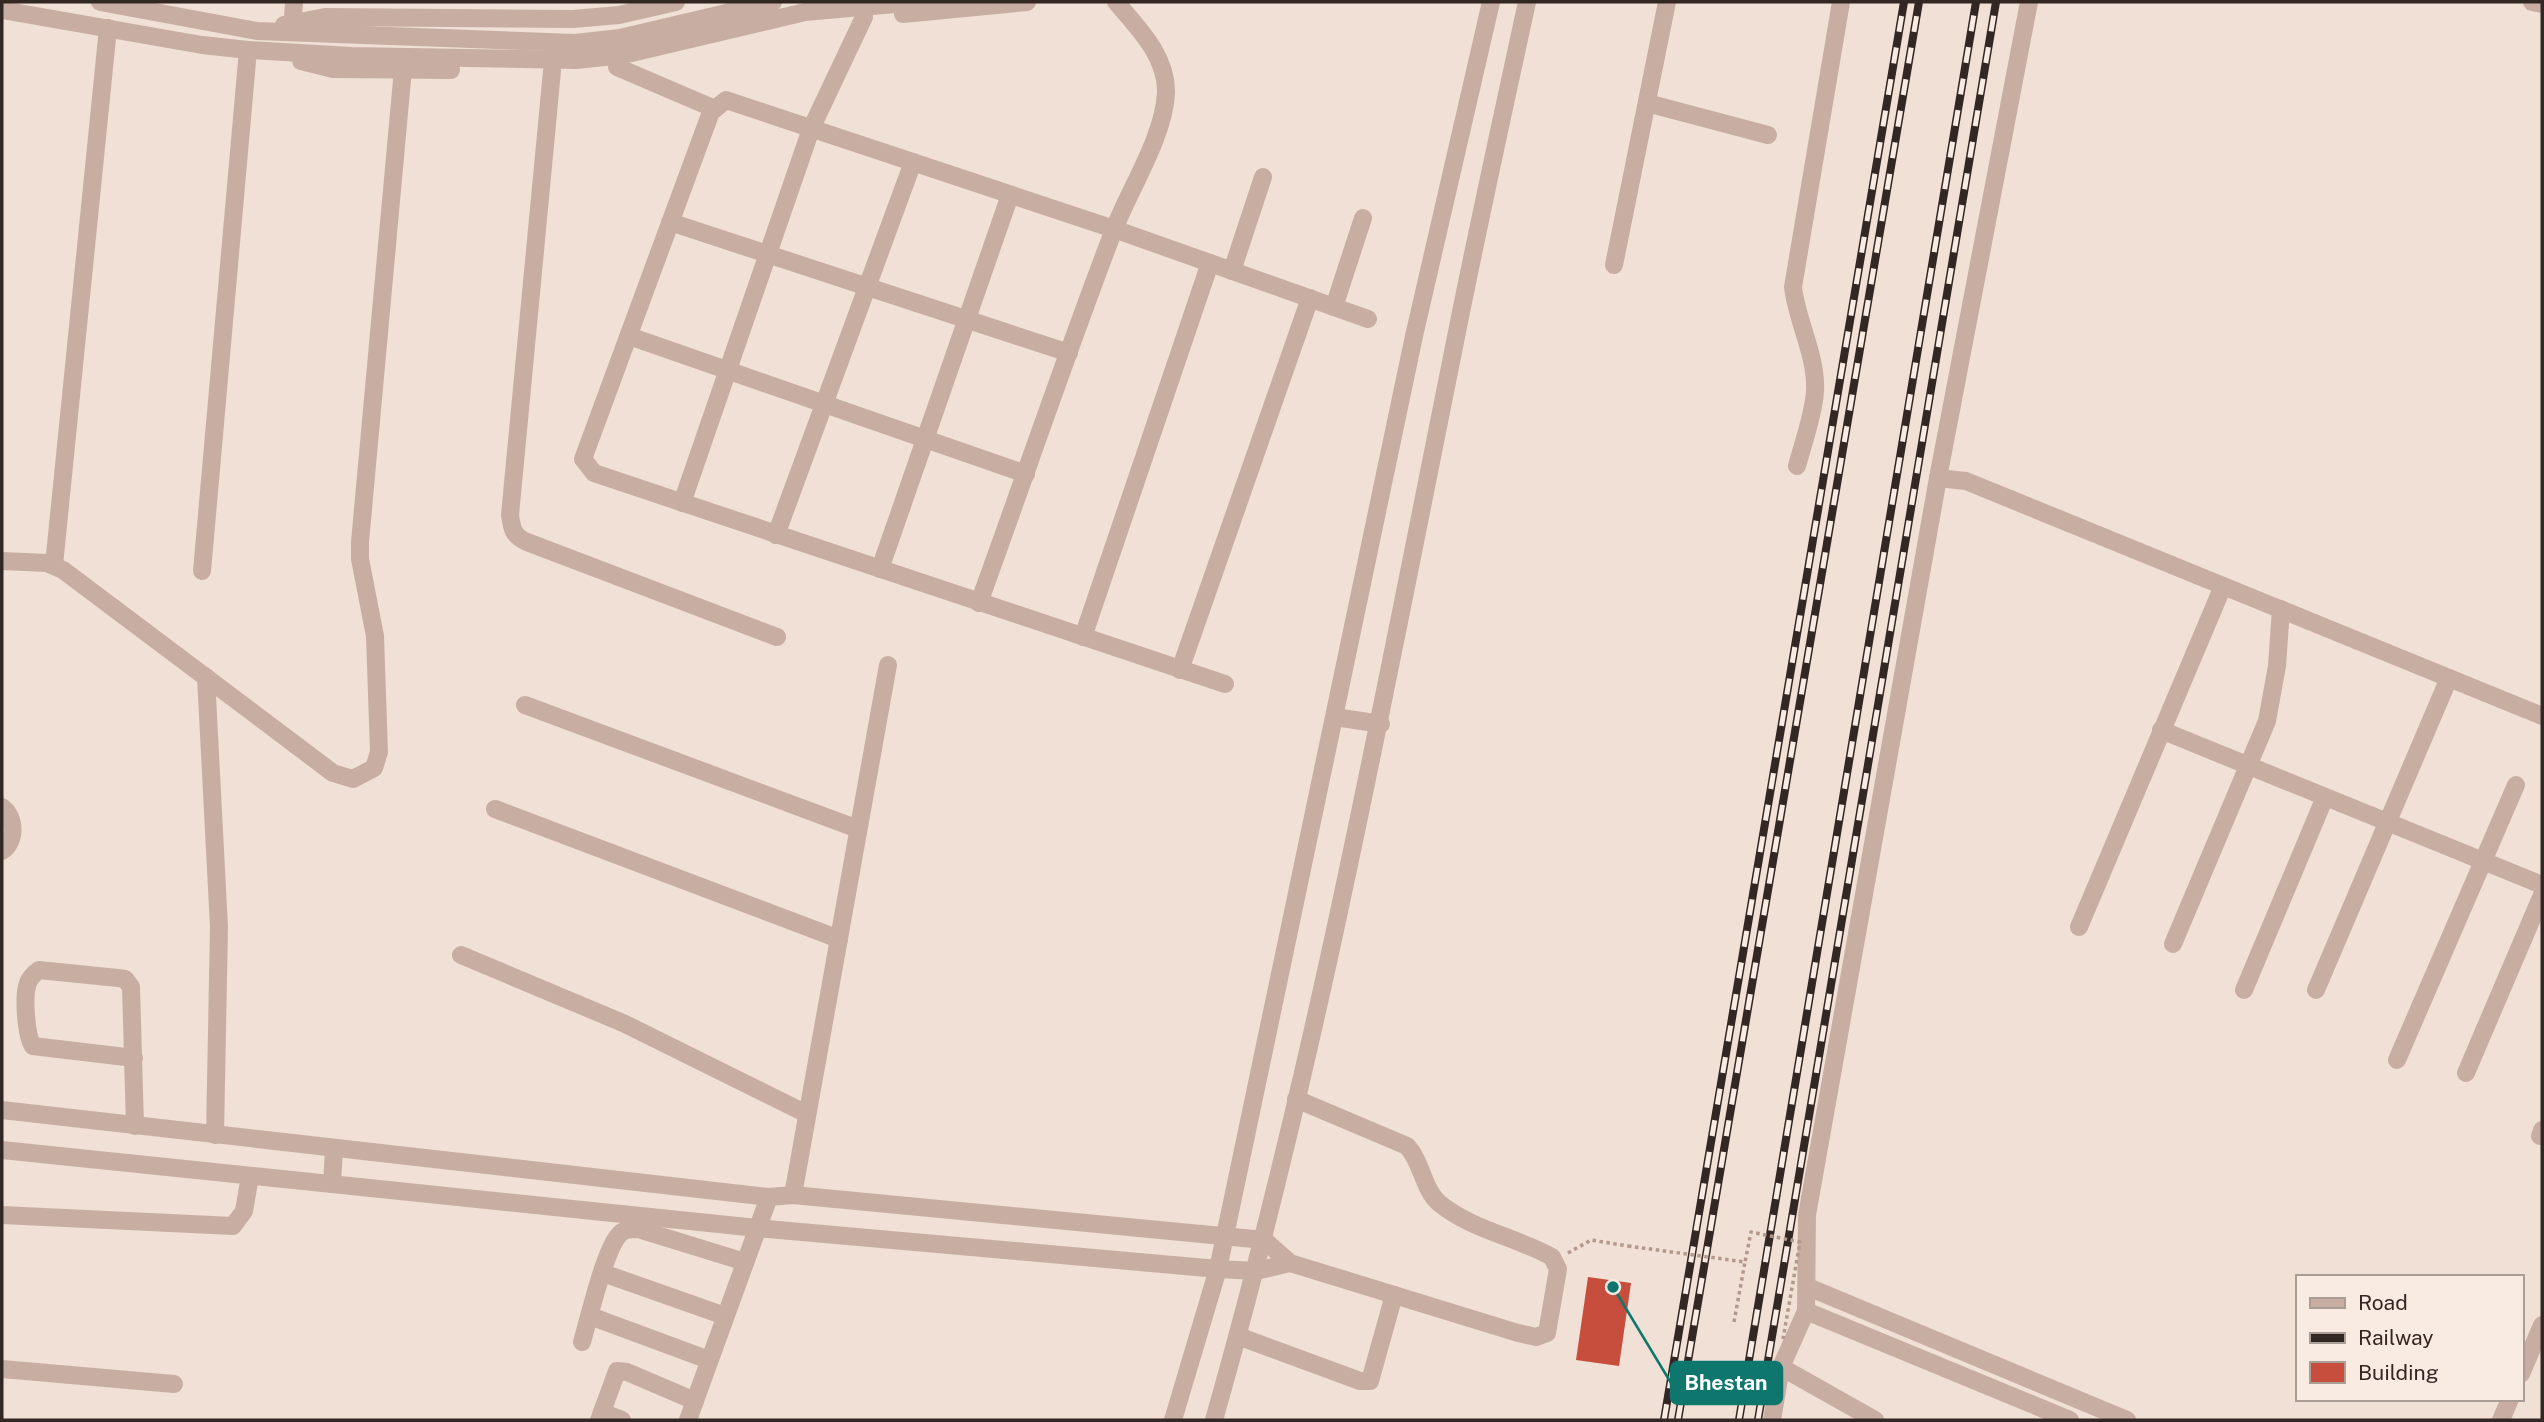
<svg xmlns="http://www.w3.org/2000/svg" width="2544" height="1422" font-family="'Public Sans',sans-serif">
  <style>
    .building { fill: #c74d3d }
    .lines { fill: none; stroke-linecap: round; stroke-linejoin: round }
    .path { stroke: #b4988c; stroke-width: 3.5; stroke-dasharray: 3.5 3.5; stroke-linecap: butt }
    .minor { stroke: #c8aea2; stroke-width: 18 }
    .rail-casing { stroke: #332724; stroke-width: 8 }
    .rail { stroke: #f9ebe1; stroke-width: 5; stroke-dasharray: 16; stroke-linecap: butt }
    .path-bridge { stroke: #b4988c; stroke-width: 3.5; stroke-dasharray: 3.5 3.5; stroke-linecap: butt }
    .leader { fill: none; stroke: #0f766e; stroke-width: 2.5 }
    .callout-dot { fill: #0f766e; stroke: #f9ebe1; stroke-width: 2.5 }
    .callout { fill: #0f766e; stroke: #0f766e; stroke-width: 2.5 }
    .callout-label { font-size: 21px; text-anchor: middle; font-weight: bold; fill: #fff }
  </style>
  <rect width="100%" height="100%" fill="#f0e0d5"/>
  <!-- building -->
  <polygon class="building" points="1588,1277 1631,1283 1619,1366 1576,1360"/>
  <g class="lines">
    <!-- path -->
    <g class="path">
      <polyline points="1568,1253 1591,1240 1628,1246"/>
      <polyline points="1734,1322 1745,1262"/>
    </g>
    <!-- minor -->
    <g class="minor">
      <polyline points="100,2 257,31 575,43 620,38 773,2"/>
      <polyline points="2532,2 2542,4"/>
      <polyline points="2,10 202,45 248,50 351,56 576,60 623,55 805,12 917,2"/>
      <polyline points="903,14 1027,2"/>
      <polyline points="284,25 325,17 573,19 619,15 676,2"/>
      <polyline points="292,32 294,2"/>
      <polyline points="301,61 333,69 451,70"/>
      <polyline points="617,67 715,109"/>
      <path d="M 552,71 L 510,515 C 512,529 513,536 527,542 L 777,637"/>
      <polyline points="1647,103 1768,135"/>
      <polyline points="670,222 1069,353"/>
      <polyline points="1614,265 1667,2"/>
      <polyline points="1232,271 1263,177"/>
      <polyline points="1334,307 1363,218"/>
      <polyline points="629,336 1026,474"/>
      <path d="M 1797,466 C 1803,443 1813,417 1815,392 C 1817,356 1797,322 1793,287 L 1841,2"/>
      <polyline points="1938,478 1966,481 2542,716"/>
      <polyline points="682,503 811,129 864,17"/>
      <polyline points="776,535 913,162"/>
      <polyline points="2,561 47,563 63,570 333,773 353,779 374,768 379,752 375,636 360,559 360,542 403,69"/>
      <polyline points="54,565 108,28"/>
      <polyline points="880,569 1010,195"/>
      <polyline points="202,571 248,50"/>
      <path d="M 979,603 C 1024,479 1066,355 1113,232 C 1129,190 1164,137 1166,93 C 1167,56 1138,28 1116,2"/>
      <polyline points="1083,637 1210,263"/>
      <polyline points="1180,670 1310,298"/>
      <polyline points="206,677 219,927 215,1135"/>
      <polyline points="1225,684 594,473 583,459 711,112 726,100 1114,229 1368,319"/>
      <polyline points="525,705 858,829"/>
      <polyline points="1335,717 1381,724"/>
      <polyline points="2161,730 2542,885"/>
      <path d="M 2,807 C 16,817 16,842 2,851"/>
      <polyline points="495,809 839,939"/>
      <polyline points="2079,927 2223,586"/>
      <polyline points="2173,944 2267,721 2277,666 2281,609"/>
      <polyline points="461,955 623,1023 807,1114"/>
      <polyline points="2244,990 2325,797"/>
      <polyline points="2316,990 2449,678"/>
      <path d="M 134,1058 L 33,1046 C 26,1036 23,996 28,983 C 30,977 35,973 39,970 L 118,978 L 125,979 L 131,987 L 135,1126"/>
      <polyline points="2397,1060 2516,785"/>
      <polyline points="2466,1073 2542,895"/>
      <path d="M 2,1110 L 769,1197 L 793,1195 L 1264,1240 L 1290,1263 L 1518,1333 L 1536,1337 L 1547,1333 L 1558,1269 L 1552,1257 C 1516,1237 1472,1230 1439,1203 C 1423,1189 1422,1162 1407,1146 L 1296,1099"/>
      <polyline points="2540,1136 2542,1130"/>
      <polyline points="2,1150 757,1228 1218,1269 1256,1271 1290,1263"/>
      <polyline points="332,1184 334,1149"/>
      <polyline points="793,1195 888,665"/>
      <polyline points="2,1215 233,1226 244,1211 250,1176"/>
      <polyline points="603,1273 725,1316"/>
      <polyline points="1808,1287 2127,1420"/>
      <polyline points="1806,1311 2070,1420"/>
      <polyline points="590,1316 709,1360"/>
      <polyline points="1238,1336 1360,1381 1370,1381 1394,1295"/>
      <path d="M 582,1342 C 589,1318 604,1253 618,1236 C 623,1229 630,1229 638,1229 L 745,1262"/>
      <polyline points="1781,1367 1875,1420"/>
      <polyline points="2,1369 174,1384"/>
      <polyline points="2521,1374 2542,1325"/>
      <polyline points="602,1412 622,1420"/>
      <polyline points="599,1420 617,1371 627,1372 695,1401"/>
      <polyline points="688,1420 769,1197"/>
      <polyline points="1173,1420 1218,1269 1414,336 1491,2"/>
      <path d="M 1214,1420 C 1314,1069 1381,710 1453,352 C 1476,235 1502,118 1527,2"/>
      <polyline points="1772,1420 1781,1367 1806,1311 1807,1215 1938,478 2029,2"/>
      <polyline points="2501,1420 2510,1399"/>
    </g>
    <defs>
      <g id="rail">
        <polyline points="1664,1420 1904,2"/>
        <polyline points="1678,1420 1919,2"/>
        <polyline points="1739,1420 1976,2"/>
        <polyline points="1758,1420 1996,2"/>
      </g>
    </defs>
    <!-- rail casing -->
    <use href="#rail" class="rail-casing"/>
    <!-- rail -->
    <use href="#rail" class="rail"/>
    <!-- path-bridge -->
    <polyline class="path-bridge" points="1628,1246 1745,1262 1751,1232 1800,1242 1783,1339"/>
  </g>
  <!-- callouts -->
  <path class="leader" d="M1613 1287L1671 1383"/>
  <circle class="callout-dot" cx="1613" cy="1287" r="7"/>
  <rect class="callout" x="1671" y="1362" width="111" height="42" rx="7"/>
  <g class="callout-label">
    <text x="1726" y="1390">Bhestan</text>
  </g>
  <!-- border -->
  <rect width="2544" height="1422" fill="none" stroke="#332724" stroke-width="7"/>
  <!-- legend -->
  <rect x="2296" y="1275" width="228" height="126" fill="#f9ebe1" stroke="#aa9d95" stroke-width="2"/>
  <rect x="2310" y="1298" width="35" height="10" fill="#c8aea2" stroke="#aa9d95" stroke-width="2"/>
  <text x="2358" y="1310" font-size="21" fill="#332724">Road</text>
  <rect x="2310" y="1333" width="35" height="10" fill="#332724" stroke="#aa9d95" stroke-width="2"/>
  <text x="2358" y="1345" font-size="21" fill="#332724">Railway</text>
  <rect x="2310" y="1362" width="35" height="21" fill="#c74d3d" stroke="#aa9d95" stroke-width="2"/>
  <text x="2358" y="1380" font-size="21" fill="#332724">Building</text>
</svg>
